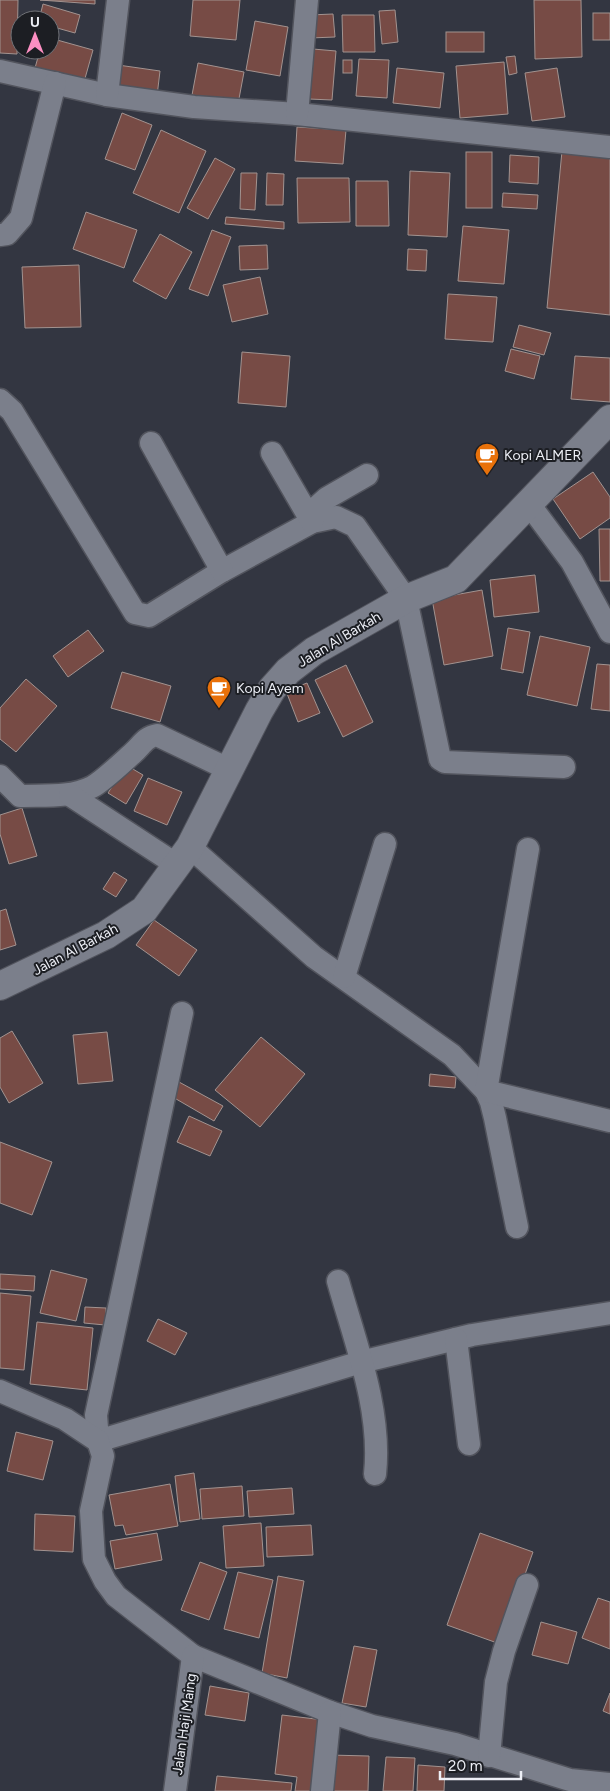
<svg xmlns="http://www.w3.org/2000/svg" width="610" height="1791" font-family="Figtree,sans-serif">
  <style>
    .building { fill: #774b45; stroke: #a29390 }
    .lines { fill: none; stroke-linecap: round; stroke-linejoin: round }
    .minor-casing { stroke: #52545d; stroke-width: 25 }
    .tertiary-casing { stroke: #52545d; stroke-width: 30 }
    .minor { stroke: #7b7f8b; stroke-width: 22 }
    .tertiary { stroke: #7b7f8b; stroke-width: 28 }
    .labels { text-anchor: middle; stroke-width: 4; stroke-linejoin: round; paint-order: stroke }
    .poi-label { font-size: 14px; fill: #edeff6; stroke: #1c1e23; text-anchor: start }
    .street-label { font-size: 14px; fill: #edeff6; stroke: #1c1e23 }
  </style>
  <rect width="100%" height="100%" fill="#333641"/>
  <!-- building -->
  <g class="building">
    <polygon points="0,0 18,0 17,54 0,53"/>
    <polygon points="40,0 95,0 95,4"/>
    <polygon points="193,0 240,0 236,40 190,36"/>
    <polygon points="534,0 581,0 582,57 535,59"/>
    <polygon points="43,4 80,15 75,33 50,26 50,20 39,20"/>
    <polygon points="395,10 398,42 382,44 379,11"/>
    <rect x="593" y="13" width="17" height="27"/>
    <polygon points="333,14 335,37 310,38 309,15"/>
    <polygon points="342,15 374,15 375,52 343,52"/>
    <polygon points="255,21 288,27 280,76 246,70"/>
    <rect x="446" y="32" width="38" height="20"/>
    <polygon points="50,38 93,50 84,82 35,68 40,50 50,50"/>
    <polygon points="313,49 336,51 332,100 309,99"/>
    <polygon points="515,56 517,73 509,75 506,57"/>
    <polygon points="359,59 389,60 387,98 356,96"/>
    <rect x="343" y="60" width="9" height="13"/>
    <polygon points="504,62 508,114 460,118 456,66"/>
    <polygon points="198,63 244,72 238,104 192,95"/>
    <polygon points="118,65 160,71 157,96 114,90"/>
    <polygon points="397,68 444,73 440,108 393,103"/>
    <polygon points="557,68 565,117 532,121 525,73"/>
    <polygon points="122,113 152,125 135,170 105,159"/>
    <polygon points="297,127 346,130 343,164 295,161"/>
    <polygon points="161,130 206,151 179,213 133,193"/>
    <polygon points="562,151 610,156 610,315 547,308"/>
    <rect x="466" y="152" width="26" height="56"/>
    <polygon points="510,155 539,157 538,184 509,182"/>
    <polygon points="215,158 235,169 208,219 187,208"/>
    <polygon points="410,171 450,173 447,237 408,235"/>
    <polygon points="241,173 257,173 255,210 240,209"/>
    <polygon points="267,173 284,174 283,205 266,205"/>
    <polygon points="297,178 349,178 350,222 298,223"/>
    <polygon points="356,181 388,181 389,226 356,226"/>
    <polygon points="503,193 538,195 537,209 502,207"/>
    <polygon points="86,212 137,230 124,268 73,249"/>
    <polygon points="226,217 284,222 284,229 225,224"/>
    <polygon points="463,226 509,230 504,284 458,281"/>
    <polygon points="212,230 231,237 208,296 189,289"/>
    <polygon points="160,234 192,252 166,299 133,281"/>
    <polygon points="267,245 268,269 240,270 239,246"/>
    <polygon points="408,249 427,250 426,271 407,270"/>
    <polygon points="79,265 81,327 25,328 22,267"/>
    <polygon points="260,277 268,314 232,322 223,285"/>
    <polygon points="448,294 497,297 493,342 445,339"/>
    <polygon points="519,325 551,333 544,355 513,347"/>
    <polygon points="511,349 540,356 534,379 505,371"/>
    <polygon points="242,352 290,356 286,407 238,403"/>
    <polygon points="575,356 610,358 610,402 571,399"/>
    <polygon points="593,472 610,497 610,518 580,539 553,499"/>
    <polygon points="599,529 610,529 610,581 600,581"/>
    <polygon points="535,575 539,612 494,617 490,580"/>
    <polygon points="482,590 493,656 444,665 432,599"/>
    <polygon points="508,628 530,632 523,673 501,669"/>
    <polygon points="88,630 104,651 68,677 53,656"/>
    <polygon points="540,636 590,647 577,706 527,695"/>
    <polygon points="597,664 610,665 610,711 591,709"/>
    <polygon points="346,665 373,722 343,737 315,680"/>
    <polygon points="122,672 171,686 160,722 111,708"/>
    <polygon points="26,679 57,706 16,752 0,739 0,708"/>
    <polygon points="307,683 320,713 298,722 286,691"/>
    <polygon points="126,765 143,775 126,804 108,793"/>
    <polygon points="148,778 182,792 167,825 134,811"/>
    <polygon points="22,808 37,856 9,864 0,834 0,815"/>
    <polygon points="114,872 127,880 116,897 103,889"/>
    <polygon points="6,909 16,945 0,950 0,911"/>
    <polygon points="154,920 197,950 179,976 136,945"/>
    <polygon points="12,1031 43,1083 9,1103 0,1087 0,1038"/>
    <polygon points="107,1032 113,1081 78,1084 73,1035"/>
    <polygon points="261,1037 305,1074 260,1127 215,1090"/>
    <polygon points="430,1074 456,1077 455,1088 429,1086"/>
    <polygon points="179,1082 223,1106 214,1121 171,1096"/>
    <polygon points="189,1116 222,1131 210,1156 177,1142"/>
    <polygon points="0,1142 52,1162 32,1215 0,1203"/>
    <polygon points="51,1270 87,1279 76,1321 40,1313"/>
    <polygon points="0,1274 35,1276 34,1291 0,1289"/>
    <polygon points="0,1293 31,1296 24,1370 0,1368"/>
    <polygon points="85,1307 106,1308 105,1325 84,1323"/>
    <polygon points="158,1319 187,1333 175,1355 147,1341"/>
    <polygon points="37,1322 93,1328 87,1390 30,1384"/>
    <polygon points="16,1432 53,1441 43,1480 7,1471"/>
    <polygon points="194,1473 200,1519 180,1522 175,1476"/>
    <polygon points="170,1484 178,1526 126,1535 123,1525 115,1526 109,1495"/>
    <polygon points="242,1486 244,1516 202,1519 200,1489"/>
    <polygon points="292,1488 294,1514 249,1517 247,1491"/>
    <polygon points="35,1514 75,1516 73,1552 34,1550"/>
    <polygon points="261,1523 264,1566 226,1568 223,1526"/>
    <polygon points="311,1525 313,1555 267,1557 266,1527"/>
    <polygon points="157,1533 162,1560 115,1569 110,1541"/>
    <polygon points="480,1533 533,1552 500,1644 447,1625"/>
    <polygon points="200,1562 227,1572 209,1620 181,1610"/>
    <polygon points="238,1572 273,1580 259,1638 224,1629"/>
    <polygon points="278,1576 304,1581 287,1678 262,1673"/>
    <polygon points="598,1598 610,1602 610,1649 582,1638"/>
    <polygon points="541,1622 577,1632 568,1664 532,1655"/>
    <polygon points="354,1646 377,1650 366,1707 342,1703"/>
    <polygon points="210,1686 249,1693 245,1721 205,1715"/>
    <polygon points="610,1693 610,1714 603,1711"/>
    <polygon points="282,1715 324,1720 316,1791 295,1791 297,1777 275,1774"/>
    <polygon points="329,1755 369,1756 368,1791 327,1791"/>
    <polygon points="386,1757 415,1758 413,1791 383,1791"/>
    <polygon points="418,1765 445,1767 444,1791 417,1791"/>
    <polygon points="217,1776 292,1783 291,1791 215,1791"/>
  </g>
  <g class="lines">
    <defs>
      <g id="minor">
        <polyline points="0,71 107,95 194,107 297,114 610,147"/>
        <polyline points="107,95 118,0"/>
        <polyline points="297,114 307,0"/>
        <polyline points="0,235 7,234 21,218 55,83"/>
        <polyline points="0,400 12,411 135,613 149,616 222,571 312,522 336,517 355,526 406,599 440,759 445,762 564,767"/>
        <polyline points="151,443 222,571"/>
        <polyline points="272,453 312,522 317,507 327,498 367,475"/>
        <polyline points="529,504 572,562 610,632"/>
        <path d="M 0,776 L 20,796 C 44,795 70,798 92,787 C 102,782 124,761 133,753 C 142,745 145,737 157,735 L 228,769"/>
        <polyline points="70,795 177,865"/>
        <polyline points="190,847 314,957 452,1055 486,1091 491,1102 495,1118 517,1227"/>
        <polyline points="528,849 486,1091 610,1121"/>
        <polyline points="344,977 385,844"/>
        <polyline points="182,1013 96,1415 98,1441 361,1362 472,1335 610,1313"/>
        <path d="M 338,1281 C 355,1342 382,1410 375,1474"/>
        <polyline points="456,1339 469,1444"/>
        <polyline points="0,1391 65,1419 98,1441 103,1456 91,1511 94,1559 105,1581 116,1596 193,1656 330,1712 372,1726 455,1744 570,1780 610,1784"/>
        <polyline points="489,1756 496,1682 504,1651 527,1585"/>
        <polyline points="175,1791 193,1656"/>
        <polyline points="322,1791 330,1712"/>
      </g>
      <polyline id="tertiary" points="0,986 106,935 144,910 190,847 259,711 272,689 288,671 314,651 406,599 456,579 610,419"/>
    </defs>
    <!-- minor casing -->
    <use href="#minor" class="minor-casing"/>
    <!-- tertiary casing -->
    <use href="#tertiary" class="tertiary-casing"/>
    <!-- minor -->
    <use href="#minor" class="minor"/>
    <!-- tertiary -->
    <use href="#tertiary" class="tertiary"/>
  </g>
  <!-- icons -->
  <defs>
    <symbol id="cafe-pin" viewBox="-11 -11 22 30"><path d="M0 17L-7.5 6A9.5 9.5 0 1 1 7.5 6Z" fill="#e8710a" stroke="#1c1e23"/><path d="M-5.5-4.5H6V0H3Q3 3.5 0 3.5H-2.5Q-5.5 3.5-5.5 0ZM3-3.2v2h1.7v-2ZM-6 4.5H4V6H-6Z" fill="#fff"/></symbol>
  </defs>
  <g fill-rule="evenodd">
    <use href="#cafe-pin" x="473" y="441" width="28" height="38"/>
    <use href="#cafe-pin" x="205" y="674" width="28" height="38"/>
  </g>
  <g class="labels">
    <!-- poi labels -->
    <g class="poi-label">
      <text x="504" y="460">Kopi ALMER</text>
      <text x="236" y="693">Kopi Ayem</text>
    </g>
    <!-- street labels -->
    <g class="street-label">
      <text transform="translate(339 639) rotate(-31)" y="5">Jalan Al Barkah</text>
      <text transform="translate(75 949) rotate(-28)" y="5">Jalan Al Barkah</text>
      <text transform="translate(184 1724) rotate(-82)" y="5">Jalan Haji Maing</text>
    </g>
  </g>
  <!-- north arrow -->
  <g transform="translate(35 35)"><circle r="24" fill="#1c1e23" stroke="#707277"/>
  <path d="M0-4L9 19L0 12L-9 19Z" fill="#fc8fc2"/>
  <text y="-8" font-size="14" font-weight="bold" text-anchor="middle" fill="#edeff6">U</text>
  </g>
  <!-- scale -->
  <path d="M440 1771v8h81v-8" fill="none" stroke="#edeff6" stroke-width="2.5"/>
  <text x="448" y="1771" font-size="15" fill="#edeff6" stroke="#1c1e23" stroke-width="4" paint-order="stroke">20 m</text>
</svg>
